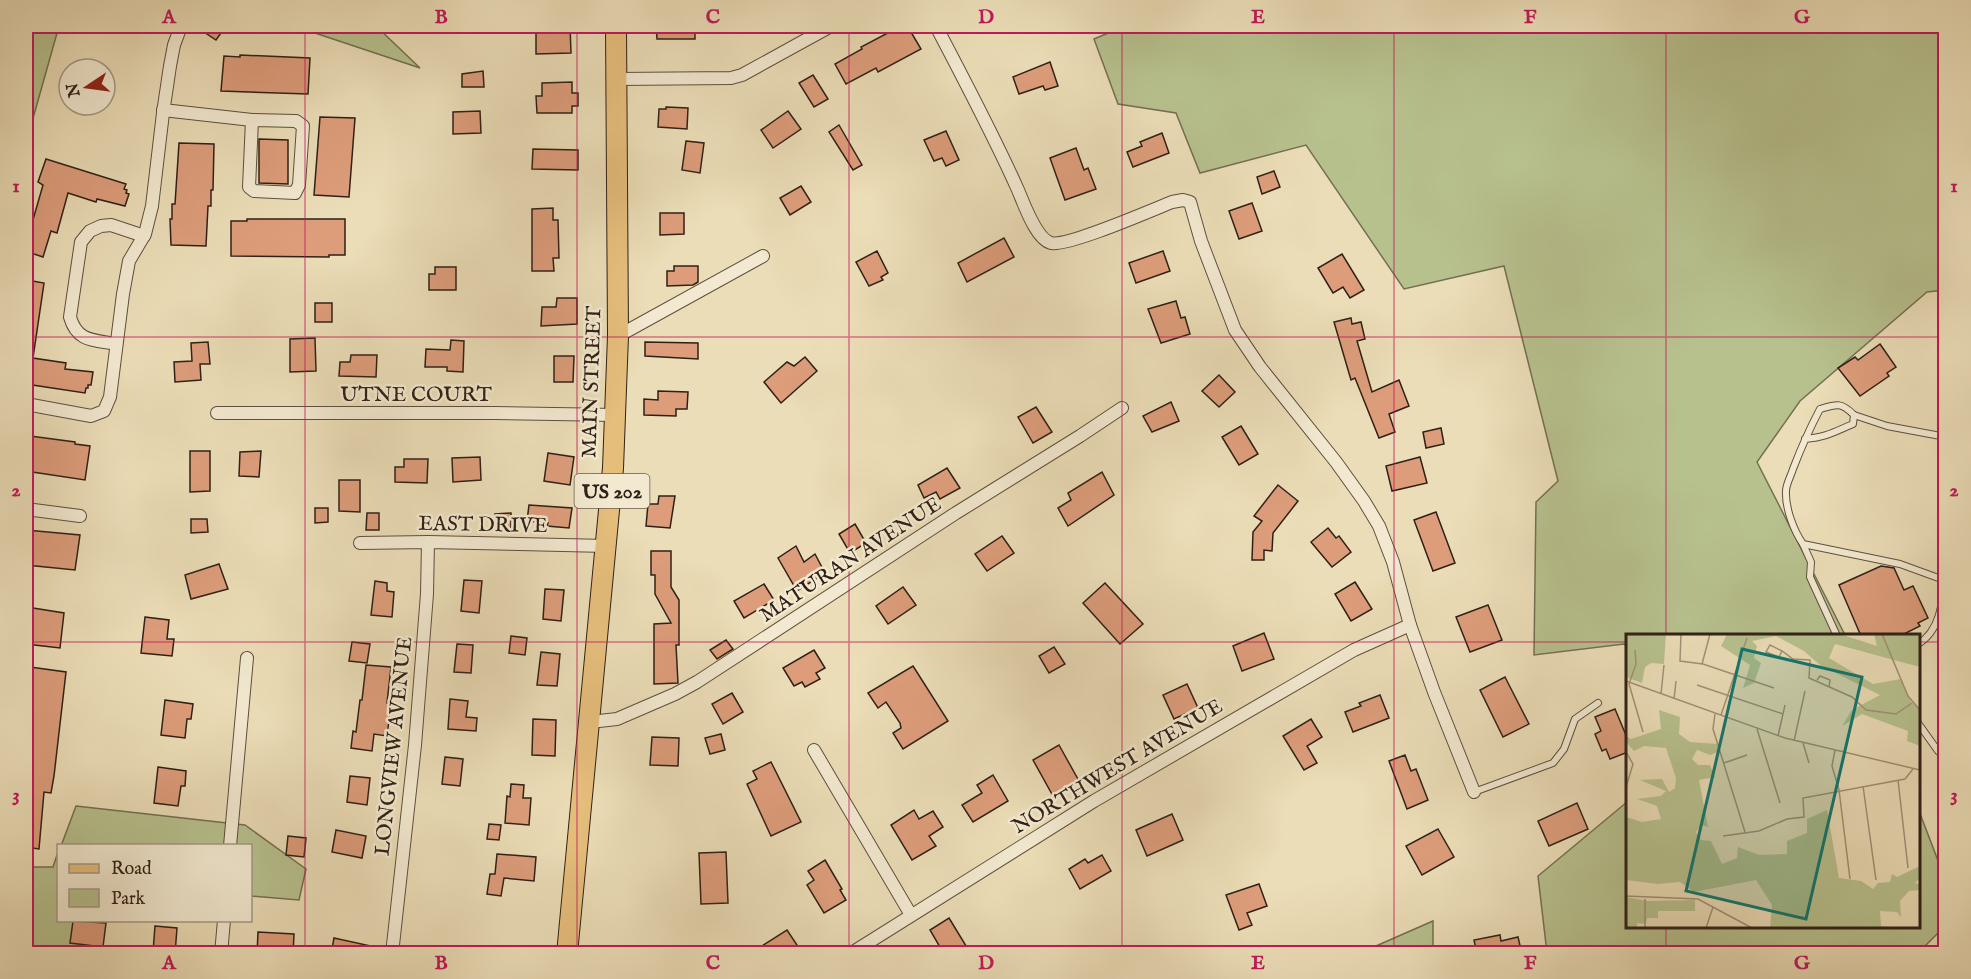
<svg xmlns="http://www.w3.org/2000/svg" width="1971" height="979" font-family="'IM FELL English',serif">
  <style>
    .green { fill: #b7c18e; stroke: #737052; stroke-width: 1.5 }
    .building { fill: #dd9d7b; stroke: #2f2017; stroke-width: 1.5 }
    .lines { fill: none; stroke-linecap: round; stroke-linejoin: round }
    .service-casing { stroke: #5e4f3f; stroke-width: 8 }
    .minor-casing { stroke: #5e4f3f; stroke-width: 14 }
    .primary-casing { stroke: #2f2017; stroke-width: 22 }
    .service { stroke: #f2e9d0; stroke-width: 6 }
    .minor { stroke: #f2e9d0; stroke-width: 12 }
    .primary { stroke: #e6be7c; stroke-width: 20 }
    .grid { fill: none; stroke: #c2185b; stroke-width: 1.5; stroke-opacity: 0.55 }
    .labels { text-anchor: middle; stroke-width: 5; stroke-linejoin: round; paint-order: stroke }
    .shield { fill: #f2e9d0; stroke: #6a5c4e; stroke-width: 1.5 }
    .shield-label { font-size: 20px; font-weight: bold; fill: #2f2017 }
    .street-label { font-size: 21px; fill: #2f2017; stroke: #f2e9d0 }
    .inset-road { fill: none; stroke: #a09177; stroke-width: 1.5 }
    .view { fill: #0f766e; fill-opacity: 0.15; stroke: #0f766e; stroke-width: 3 }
    .inset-edge { fill: none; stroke: #2f2017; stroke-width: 3 }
    .neatline { fill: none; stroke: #c2185b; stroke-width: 2 }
    .grid-label { font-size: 20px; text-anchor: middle; font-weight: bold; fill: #c2185b }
  </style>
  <rect width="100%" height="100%" fill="#ebddb7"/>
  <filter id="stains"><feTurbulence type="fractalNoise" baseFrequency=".00333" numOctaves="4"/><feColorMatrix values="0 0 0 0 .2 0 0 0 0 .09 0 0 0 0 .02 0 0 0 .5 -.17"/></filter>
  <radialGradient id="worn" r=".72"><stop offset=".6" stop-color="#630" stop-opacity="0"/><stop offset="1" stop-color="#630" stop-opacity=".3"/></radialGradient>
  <!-- green -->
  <g class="green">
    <polygon points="26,26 59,26 30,129 26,150"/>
    <polygon points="294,26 376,26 420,68"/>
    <polygon points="1125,26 1945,26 1945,290 1927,292 1800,401 1757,462 1845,635 1628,636 1627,647 1624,644 1534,655 1536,502 1558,481 1504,266 1404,289 1306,145 1200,173 1176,113 1118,104 1094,39"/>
    <polygon points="1627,802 1628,926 1918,926 1919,811 1945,879 1945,926 1918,953 1547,953 1538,876"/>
    <polygon points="76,806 245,825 306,869 299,900 251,896 250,846 61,846"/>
    <polygon points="58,852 58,920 100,921 88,953 26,953 26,867 53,867"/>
    <polygon points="1433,921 1433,953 1360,953"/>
  </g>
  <!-- building -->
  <g class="building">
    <polygon points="195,26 226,26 216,40"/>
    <polygon points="536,26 570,26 571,53 536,54"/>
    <polygon points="656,26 695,26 695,39 657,39"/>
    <polygon points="901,26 903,29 908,27 921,49 878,72 876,68 846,84 835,64 862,49 861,47"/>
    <polygon points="240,55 310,58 308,94 221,91 224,56 240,57"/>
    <polygon points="1050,62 1058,86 1045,90 1043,86 1019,94 1013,77"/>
    <polygon points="483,71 484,87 462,87 462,74"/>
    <polygon points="813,75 828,99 814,107 799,83"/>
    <polygon points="572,82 572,93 578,93 578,106 572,106 572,113 537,113 536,96 542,96 542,83"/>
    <polygon points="666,107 688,108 687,129 658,127 659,109 666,109"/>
    <polygon points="480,111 481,133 453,134 453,112"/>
    <polygon points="788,111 801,129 773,148 761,130"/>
    <polygon points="320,117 355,118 349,197 314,195"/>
    <polygon points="839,125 862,165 853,170 829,132"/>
    <polygon points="946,131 959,160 946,166 942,158 934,161 924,140"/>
    <polygon points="1162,133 1169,153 1133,167 1127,152 1142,146 1140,142"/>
    <polygon points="259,139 288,140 288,184 259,183"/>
    <polygon points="686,141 704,143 700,173 682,170"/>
    <polygon points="179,143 214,144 213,190 211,190 211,206 208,206 206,246 171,245 170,219 172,219 172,204 175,204"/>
    <polygon points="1076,148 1084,170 1088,168 1096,189 1065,200 1050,158"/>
    <polygon points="533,149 578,150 578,170 532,169"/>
    <polygon points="46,159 126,184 124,189 127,190 126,193 129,194 125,206 97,199 96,202 68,193 57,233 51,231 43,257 31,253 32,251 29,251 30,248 26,247 26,244 43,185 38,182"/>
    <polygon points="1274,171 1280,187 1262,194 1257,177"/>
    <polygon points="801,186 811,202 790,215 780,198"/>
    <polygon points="1252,203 1262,231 1239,239 1229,211"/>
    <polygon points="553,208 553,220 558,220 559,258 553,258 554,271 532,271 532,209"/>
    <polygon points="660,213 684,213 684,234 660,235"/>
    <polygon points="247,219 345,219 345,255 329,255 329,257 231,256 231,221 247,221"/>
    <polygon points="1004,238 1014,257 967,282 958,263"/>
    <polygon points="877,251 888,273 881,277 883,280 869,286 856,262"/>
    <polygon points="1163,251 1170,271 1136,283 1129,263"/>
    <polygon points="1342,254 1364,290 1350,298 1343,287 1333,293 1318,268"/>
    <polygon points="674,266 698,266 698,282 693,285 667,286 667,271 674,271"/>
    <polygon points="435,267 456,267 456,290 429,290 429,274 435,274"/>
    <polygon points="27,280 44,283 33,358 66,363 65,369 93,372 91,385 88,385 88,388 86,388 85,393 26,384 26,282 27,283"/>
    <polygon points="557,298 577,298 577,324 541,326 542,307 556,307"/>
    <polygon points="1176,301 1181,318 1185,317 1190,334 1161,343 1148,309"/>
    <rect x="315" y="303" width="17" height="19"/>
    <polygon points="1351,318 1352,324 1361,322 1365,339 1357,341 1372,392 1399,380 1409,406 1389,414 1395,432 1379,438 1355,378 1351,380 1334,322"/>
    <polygon points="315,338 316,371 290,372 290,339"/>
    <polygon points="451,340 464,341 463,372 447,371 447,367 425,367 426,349 450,350"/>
    <polygon points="208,342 210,364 200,364 201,380 175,382 174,362 192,361 191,343"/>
    <polygon points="645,342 698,343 698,359 645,356"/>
    <polygon points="1880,344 1896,367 1887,373 1889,376 1860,396 1838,368 1855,357 1858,360"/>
    <polygon points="351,355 377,355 376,377 339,376 340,362 350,362"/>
    <polygon points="554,356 574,356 573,382 554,382"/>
    <polygon points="805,357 817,371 781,403 764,382 787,362 794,366"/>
    <polygon points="1219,375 1235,392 1219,407 1202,391"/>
    <polygon points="658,391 688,392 687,409 676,409 676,416 644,415 644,399 658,400"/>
    <polygon points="1171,402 1179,421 1152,432 1143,416"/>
    <polygon points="1036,407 1052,432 1033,443 1018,417"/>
    <polygon points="1241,426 1258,454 1239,465 1222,437"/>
    <polygon points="1441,428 1444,444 1426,448 1423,432"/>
    <polygon points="30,436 75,442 75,444 90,446 85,480 26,471 26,437"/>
    <polygon points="190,451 210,451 210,491 190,492"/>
    <polygon points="261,451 259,477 239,476 240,452"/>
    <polygon points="548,453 574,457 570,485 544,481"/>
    <polygon points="480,457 481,480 453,482 452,458"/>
    <polygon points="1420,457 1427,483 1392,491 1386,466"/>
    <polygon points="404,459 428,459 427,483 395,482 395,467 404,467"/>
    <polygon points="947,468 960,488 940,499 936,492 924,498 918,485"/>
    <polygon points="1102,472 1114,495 1068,526 1058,508 1071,500 1068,493"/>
    <polygon points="339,480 360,480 360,512 339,511"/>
    <polygon points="1278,485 1298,501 1273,533 1272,551 1264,550 1264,560 1252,560 1253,532 1262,521 1254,516"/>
    <polygon points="659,496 675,496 670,528 646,526 648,504 658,504"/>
    <polygon points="529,505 572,508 569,528 547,526 548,523 527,521"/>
    <polygon points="315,508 328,508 328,522 315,523"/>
    <polygon points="1436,512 1455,563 1433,571 1414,520"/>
    <polygon points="367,513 379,513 379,530 366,530"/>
    <polygon points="511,513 511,529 495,529 495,514"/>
    <polygon points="191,519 207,519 208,532 191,533"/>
    <polygon points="855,524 866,543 850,553 839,534"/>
    <polygon points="1328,528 1336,538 1339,536 1351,552 1332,567 1311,542"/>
    <polygon points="26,530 80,535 75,570 26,565"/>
    <polygon points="1002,536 1014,553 987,571 975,554"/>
    <polygon points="796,546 804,562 815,554 825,573 797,591 778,558"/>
    <polygon points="651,551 671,551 671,587 679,600 679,645 676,645 678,683 654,684 654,624 671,623 655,594 655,575 651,575"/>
    <polygon points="219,564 228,589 191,599 185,575"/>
    <polygon points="1881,566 1894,568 1904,590 1913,586 1928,618 1918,623 1920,626 1900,636 1861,636 1839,585"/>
    <polygon points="464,580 482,581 479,613 461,611"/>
    <polygon points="375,581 387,583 387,591 394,592 392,617 371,615"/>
    <polygon points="1355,582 1372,609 1351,621 1335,594"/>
    <polygon points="1105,583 1143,624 1120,644 1083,603"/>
    <polygon points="764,584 774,600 744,618 734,601"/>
    <polygon points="903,587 916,605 888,624 876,606"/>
    <polygon points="545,589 564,590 561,621 543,619"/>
    <polygon points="1488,605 1502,640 1470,652 1456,617"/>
    <polygon points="33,608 64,613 60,648 26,644 26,609"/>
    <polygon points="145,617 169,620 167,639 174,639 172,656 141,653"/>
    <polygon points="1264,633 1274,659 1242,671 1233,646"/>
    <polygon points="511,636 527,638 525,655 509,653"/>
    <polygon points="726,640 733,649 717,659 710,650"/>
    <polygon points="352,642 370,644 367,663 349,661"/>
    <polygon points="457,644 473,645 471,673 454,672"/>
    <polygon points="1054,647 1065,664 1049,673 1039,656"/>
    <polygon points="814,650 825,668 816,673 820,679 805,687 802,682 794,686 783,668"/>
    <polygon points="541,652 560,654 557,686 537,685"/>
    <polygon points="366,665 391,667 387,703 391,704 387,736 374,734 372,751 351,748 353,731 356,732 360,700 362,700"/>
    <polygon points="913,666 948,721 903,749 893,733 901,728 900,723 886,702 878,708 868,693"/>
    <polygon points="30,667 66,672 54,776 51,793 44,792 39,849 26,847 26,711 27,698 26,698"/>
    <polygon points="1505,677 1529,724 1503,737 1480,690"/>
    <polygon points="1187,684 1198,708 1174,719 1163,695"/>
    <polygon points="732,693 743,712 723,724 712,704"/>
    <polygon points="1380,695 1389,718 1353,732 1345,712 1361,706 1359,703"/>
    <polygon points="450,699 468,701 466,717 477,718 476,731 448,729"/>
    <polygon points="165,700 193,704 191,719 187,719 185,738 161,735"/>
    <polygon points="1615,709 1628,740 1628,752 1610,759 1606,749 1602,751 1595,734 1601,731 1595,717"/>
    <polygon points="533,719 556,720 555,756 532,755"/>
    <polygon points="1311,719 1322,737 1307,746 1317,763 1304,770 1283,736"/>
    <polygon points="721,734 725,750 710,754 705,738"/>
    <polygon points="652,737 679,738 678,766 650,765"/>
    <polygon points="1059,745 1079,781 1053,796 1033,760"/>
    <polygon points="1405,755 1411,771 1416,769 1428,800 1407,809 1389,761"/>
    <polygon points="445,757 463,759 460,786 442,784"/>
    <polygon points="771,762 801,822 771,836 747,784 757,779 753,771"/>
    <polygon points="158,767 186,771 185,786 181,786 178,806 154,803"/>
    <polygon points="993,775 1008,801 973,822 962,805 982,793 977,785"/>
    <polygon points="350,776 370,778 367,805 347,802"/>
    <polygon points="511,784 524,785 523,798 531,798 529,825 505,823 507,796 510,797"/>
    <polygon points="1577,803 1588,829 1549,846 1538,821"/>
    <polygon points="914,810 919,819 933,811 943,827 929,836 936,846 912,860 891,825"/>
    <polygon points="1172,814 1183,840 1147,856 1136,830"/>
    <polygon points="489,824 501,825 499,840 487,839"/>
    <polygon points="1438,829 1454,857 1422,875 1406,846"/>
    <polygon points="336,830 366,836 362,858 332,852"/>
    <polygon points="288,836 306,838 304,857 286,855"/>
    <polygon points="726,852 728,903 701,904 699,853"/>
    <polygon points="497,854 536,857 534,881 504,878 501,896 487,894 490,874 495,874"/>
    <polygon points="1102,855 1111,871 1080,889 1069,869 1085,859 1088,863"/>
    <polygon points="825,860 842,889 840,890 846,900 824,913 807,885 814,880 808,871"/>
    <polygon points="1259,884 1267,906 1247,913 1252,925 1239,930 1226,895"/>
    <polygon points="949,918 971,954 944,954 930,930"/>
    <polygon points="73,921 106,923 103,947 70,943"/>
    <polygon points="155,926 177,928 175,954 153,952"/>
    <polygon points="787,930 797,945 783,954 749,954"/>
    <polygon points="258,932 294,934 293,954 257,954"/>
    <polygon points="1500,935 1501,941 1518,937 1522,954 1477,954 1474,940"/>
    <polygon points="334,938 380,948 379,954 331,954"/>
  </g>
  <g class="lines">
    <defs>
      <g id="service">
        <polyline points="1854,415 1887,426 1946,437"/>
        <path d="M 1805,439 C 1827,437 1834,432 1853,424 L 1854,415 C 1841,402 1837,404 1820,409 C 1810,428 1801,448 1793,469 C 1791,476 1786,484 1786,491 C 1785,508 1794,531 1803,544 L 1900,564 L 1944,580 C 1943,602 1940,631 1918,644"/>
        <polyline points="1803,544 1811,562 1810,577 1837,636"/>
        <polyline points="1918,723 1938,751 1946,757"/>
        <polyline points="1474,792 1553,763 1564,749 1575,719 1598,703"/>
      </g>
      <g id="minor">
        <path d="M 936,26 C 964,80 993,134 1018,190 C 1024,204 1036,239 1051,243 C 1067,247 1152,210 1172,202 L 1183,200 L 1190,202 L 1201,241 L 1235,330 L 1260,367 L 1336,462 L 1364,501 L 1379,526 L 1393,562 L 1410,625 L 1434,692 L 1474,792"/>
        <polyline points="617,79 731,78 742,75 831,26"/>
        <polyline points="163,110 252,120"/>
        <polygon points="252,120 296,121 303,126 299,185 295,193 254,191 249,187"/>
        <polyline points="618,336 763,256"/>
        <path d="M 116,344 C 94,340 77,342 70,317 L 81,242 L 90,231 L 101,226 L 111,225 L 144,236"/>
        <polyline points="26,404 91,416 104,411 110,397 123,294 129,261 145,234 152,206 163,113 170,66 174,45 181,26"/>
        <polyline points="217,413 494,413 616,415"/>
        <polyline points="26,509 80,516"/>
        <polyline points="360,543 428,542 607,546"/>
        <polyline points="590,722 617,719 675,694 697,682 956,513 1080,436 1122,408"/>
        <polyline points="814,750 911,915"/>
        <polyline points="230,846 247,658"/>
        <polyline points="221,954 224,920"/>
        <polyline points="392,954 415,745 427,594 428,542"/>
        <polyline points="850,954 1094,801 1354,650 1410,625"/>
      </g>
      <polyline id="primary" points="567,954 613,468 618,336 616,26"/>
    </defs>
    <!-- service casing -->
    <use href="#service" class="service-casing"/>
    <!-- minor casing -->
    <use href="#minor" class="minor-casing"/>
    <!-- primary casing -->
    <use href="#primary" class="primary-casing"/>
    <!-- service -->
    <use href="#service" class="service"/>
    <!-- minor -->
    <use href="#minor" class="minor"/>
    <!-- primary -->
    <use href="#primary" class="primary"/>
  </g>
  <!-- grid -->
  <path class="grid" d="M 305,26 L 305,954M 577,26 L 577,954M 849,26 L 849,954M 1122,26 L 1122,954M 1394,26 L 1394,954M 1666,26 L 1666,636M 26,337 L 1946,337M 26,642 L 1628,642M 1918,642 L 1946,642M 1666,926 L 1666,954"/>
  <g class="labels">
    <!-- shield labels -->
    <rect class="shield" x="574.5" y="474" width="75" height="34" rx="4.5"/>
    <g class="shield-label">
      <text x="612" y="498">US 202</text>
    </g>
    <!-- street labels -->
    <g class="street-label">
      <text transform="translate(591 382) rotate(-88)" y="7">MAIN STREET</text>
      <text x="416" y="401">UTNE COURT</text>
      <text transform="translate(483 524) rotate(1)" y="7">EAST DRIVE</text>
      <text transform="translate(850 559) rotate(-33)" y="7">MATURAN AVENUE</text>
      <text transform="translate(393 746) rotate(-84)" y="7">LONGVIEW AVENUE</text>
      <text transform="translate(1117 766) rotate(-31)" y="7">NORTHWEST AVENUE</text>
    </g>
  </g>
  <!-- overview -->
  <g transform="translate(1626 634)">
    <rect width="294" height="294" fill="#ebddb7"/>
    <path d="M 0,0 L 40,0 L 38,30 L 25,29 L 19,33 L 16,49 L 0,43 ZM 101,0 L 214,0 L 251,12 L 248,0 L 294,0 L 294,33 L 209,10 L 203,24 L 247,50 L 275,45 L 285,68 L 294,74 L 294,112 L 281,107 L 282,97 L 236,80 L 216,92 L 226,76 L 254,61 L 194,31 L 178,17 L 150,2 L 126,7 L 131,12 L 128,24 L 135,29 L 128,49 L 117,54 L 124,31 L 95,12 ZM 33,76 L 54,83 L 53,100 L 64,108 L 91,110 L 94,117 L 84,121 L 71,116 L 66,125 L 72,131 L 84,131 L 89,143 L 73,146 L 82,193 L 76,191 L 70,198 L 75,206 L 85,207 L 96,230 L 111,224 L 112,213 L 133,221 L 161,220 L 161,207 L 181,199 L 181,185 L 201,176 L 213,244 L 235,247 L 247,255 L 252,249 L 264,248 L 266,240 L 271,243 L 294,232 L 294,244 L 289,249 L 294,251 L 294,256 L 283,257 L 274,267 L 275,283 L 271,278 L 254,277 L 255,292 L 272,294 L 144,294 L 146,271 L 130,246 L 68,258 L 54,248 L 32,250 L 0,246 L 0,183 L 16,188 L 35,185 L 31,172 L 11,165 L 35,162 L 40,157 L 14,146 L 36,145 L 43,158 L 49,154 L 50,144 L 40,114 L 18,112 L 8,117 L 0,108 L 0,102 L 5,105 L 35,95 ZM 0,263 L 22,267 L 69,266 L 69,277 L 32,277 L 32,284 L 21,284 L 20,290 L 11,289 L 11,294 L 0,294 Z" fill="#b7c18e"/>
    <path class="inset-road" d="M 55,0 L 54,27 L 77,30 L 148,54M 256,0 L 282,62 L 294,76M 9,16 L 10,30 L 3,50 L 17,98M 156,17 L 153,23 L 140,18 L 144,11 L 156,17 L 167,25 L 184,26 L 183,44 L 226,63 L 240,76 L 270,80 L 286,69M 76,30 L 84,0M 191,46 L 194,42 L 204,46 L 203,53M 0,47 L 159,104 L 294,136M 71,51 L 157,80M 35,60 L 38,31M 48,65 L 50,47M 89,80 L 87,95 L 119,198M 95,81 L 121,4M 131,95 L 154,169M 152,102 L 159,71M 168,107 L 179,57M 177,109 L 183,129M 209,116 L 206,132 L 213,156 L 224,245M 0,118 L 7,130 L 0,153M 98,129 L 121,121M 272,146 L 282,234M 237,152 L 250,246M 97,202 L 133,197 L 161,185 L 178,183 L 177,164 L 279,145 L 287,135M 0,262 L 72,265 L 126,294M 19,265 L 19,294M 80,294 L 87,273"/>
    <path class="view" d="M 116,15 L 236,43 L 180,285 L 60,257 Z"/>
    <rect width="294" height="294" class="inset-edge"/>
  </g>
  <!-- margin -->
  <rect width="1971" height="979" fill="none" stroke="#ebddb7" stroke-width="66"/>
  <!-- legend -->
  <rect x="57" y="844" width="195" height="78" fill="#f2e9d0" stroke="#a49986" stroke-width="1.5"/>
  <rect x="69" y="864" width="30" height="9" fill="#e6be7c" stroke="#a49986" stroke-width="1.5"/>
  <text x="111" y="874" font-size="18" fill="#2f2017">Road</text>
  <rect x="69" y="889" width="30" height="18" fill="#b7c18e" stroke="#a49986" stroke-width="1.5"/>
  <text x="111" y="904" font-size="18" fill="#2f2017">Park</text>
  <!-- north arrow -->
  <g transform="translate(87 87) rotate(257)"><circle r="28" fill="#f2e9d0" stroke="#a49986" stroke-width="1.5"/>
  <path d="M0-4.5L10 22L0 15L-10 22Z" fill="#8f2418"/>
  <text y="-9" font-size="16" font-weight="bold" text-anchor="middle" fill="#2f2017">N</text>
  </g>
  <rect x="33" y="33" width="1905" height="913" class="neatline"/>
  <g class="grid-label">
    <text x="169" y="23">A</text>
    <text x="441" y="23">B</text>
    <text x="713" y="23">C</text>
    <text x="986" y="23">D</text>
    <text x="1258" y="23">E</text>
    <text x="1530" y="23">F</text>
    <text x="1802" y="23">G</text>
    <text x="16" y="192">1</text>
    <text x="1954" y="192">1</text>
    <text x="16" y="496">2</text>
    <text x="1954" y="496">2</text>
    <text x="16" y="801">3</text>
    <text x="1954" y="801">3</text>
    <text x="169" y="969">A</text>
    <text x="441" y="969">B</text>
    <text x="713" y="969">C</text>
    <text x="986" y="969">D</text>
    <text x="1258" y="969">E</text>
    <text x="1530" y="969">F</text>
    <text x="1802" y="969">G</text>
  </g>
  <rect width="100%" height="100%" filter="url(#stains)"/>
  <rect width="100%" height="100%" fill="url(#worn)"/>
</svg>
